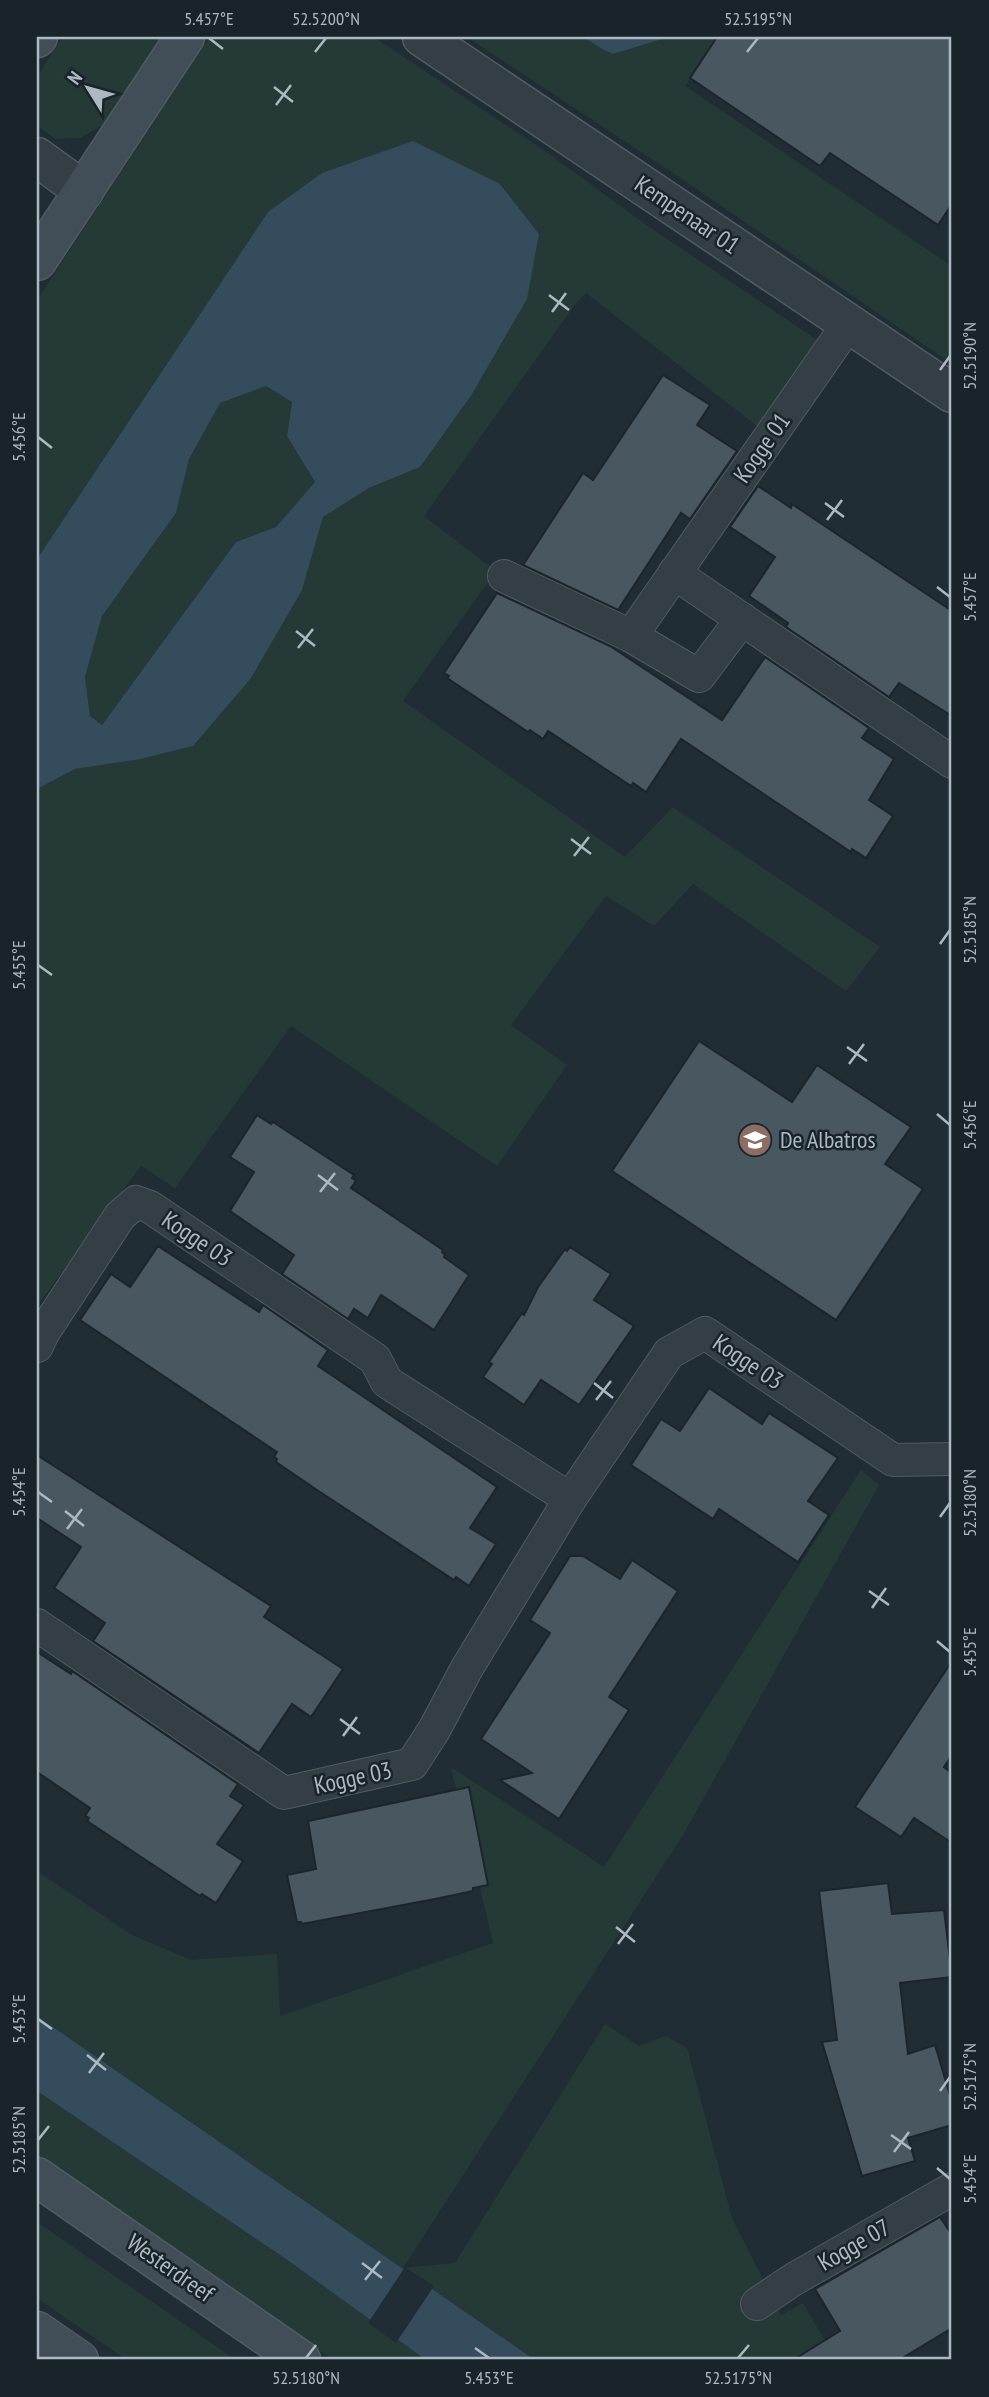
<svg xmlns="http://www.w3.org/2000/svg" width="989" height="2397" font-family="'PT Sans Narrow',sans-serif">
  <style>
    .green { fill: #253a36 }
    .water { fill: #344c5c; fill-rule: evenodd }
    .pier { fill: #202d35 }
    .building { fill: #485760; stroke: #1b252c; stroke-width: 2 }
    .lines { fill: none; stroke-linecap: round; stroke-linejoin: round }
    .minor-casing { stroke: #505c63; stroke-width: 34 }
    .tertiary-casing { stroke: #505c63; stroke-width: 41 }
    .secondary-casing { stroke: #505c63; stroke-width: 41 }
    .minor { stroke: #333e45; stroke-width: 32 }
    .tertiary { stroke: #333e45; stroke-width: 38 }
    .secondary { stroke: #414e58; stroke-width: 38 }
    .ticks { fill: none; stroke: #adb9c2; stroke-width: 2.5 }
    .labels { text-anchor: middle; stroke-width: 5; stroke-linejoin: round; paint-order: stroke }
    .street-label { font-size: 24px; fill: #adb9c2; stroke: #19232a }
    .poi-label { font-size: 24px; fill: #adb9c2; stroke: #19232a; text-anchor: start }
    .neatline { fill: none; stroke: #adb9c2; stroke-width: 2.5 }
    .ticks-label { font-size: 18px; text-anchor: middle; fill: #adb9c2 }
  </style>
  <rect width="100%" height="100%" fill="#202d35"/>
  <!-- green -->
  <g class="green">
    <polygon points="63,37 162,37 103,125 80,138 55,139 37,125 37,77"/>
    <polygon points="210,37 374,37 548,153 645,224 817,340 757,426 586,293 576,303 424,516 496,571 403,701 625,857 673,807 880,947 846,991 693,884 654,926 606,896 511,1025 567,1065 497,1166 291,1026 175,1188 141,1166 37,1306 37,789 75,769 141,759 193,746 302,590 323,517 369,488 420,467 539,234 500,184 268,212 37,559 37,300"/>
    <polygon points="467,37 583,37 604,50 613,54 669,37 723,37 685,86 952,266 952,364 691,185"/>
    <polygon points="266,386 292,402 287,436 315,482 276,527 236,542 102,725 90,716 85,677 102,616 176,513 189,459 220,402"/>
    <polygon points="861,1470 879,1485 683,1835 403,2268 455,2263 605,2024 639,2046 666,2036 687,2048 732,2218 781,2315 803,2303 836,2360 535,2360 37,2016 37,1871 132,1935 191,1960 277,1954 280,2016 493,1943 451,1767 604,1867"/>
    <polygon points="37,2091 286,2259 426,2360 333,2360 37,2155"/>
    <polygon points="37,2222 236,2360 127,2360 37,2298"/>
  </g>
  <!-- water -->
  <g class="water">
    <polygon points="583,37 669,37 613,54 604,50"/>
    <path d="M 413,141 L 500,184 L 539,234 L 527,299 L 472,394 L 420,467 L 369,488 L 323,517 L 302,590 L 251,678 L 193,746 L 141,759 L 75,769 L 37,789 L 37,559 L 268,212 L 322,173 ZM 266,386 L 292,402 L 287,436 L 315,482 L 276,527 L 236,542 L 102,725 L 90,716 L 85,677 L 102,616 L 176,513 L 189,459 L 220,403 Z"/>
    <polygon points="37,2016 535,2360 426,2360 286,2259 37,2091"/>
  </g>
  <!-- pier -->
  <polygon class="pier" points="405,2267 434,2286 396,2343 368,2323"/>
  <!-- building -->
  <g class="building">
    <polygon points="717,37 952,37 952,204 938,225 830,153 820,166 690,78"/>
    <polygon points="663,375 710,405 697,425 737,451 690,519 681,513 618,610 523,565 583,473 593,480"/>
    <polygon points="758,486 791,508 792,504 952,611 952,716 899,683 889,697 786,627 788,623 749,596 775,557 730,527"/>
    <polygon points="497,593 610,646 722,720 765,657 869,728 862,738 894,759 869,800 893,816 866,858 852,849 851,852 681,739 646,792 633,783 631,786 548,731 543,739 530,730 528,732 447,678 449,676 444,673"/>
    <polygon points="699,1041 792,1102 817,1065 911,1127 885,1164 923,1189 836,1320 612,1171"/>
    <polygon points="257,1115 271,1124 273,1122 354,1175 352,1178 356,1181 351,1188 443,1250 442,1252 445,1255 444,1257 469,1275 434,1330 381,1295 368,1318 354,1309 348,1319 282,1274 294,1255 230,1211 254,1172 230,1157"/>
    <polygon points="158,1246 259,1312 263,1305 328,1350 318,1366 497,1487 470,1528 496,1544 469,1586 456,1577 454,1580 317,1490 276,1462 277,1459 274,1457 277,1452 80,1320 111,1274 130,1287"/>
    <polygon points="570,1247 611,1274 594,1300 634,1326 579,1405 541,1380 524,1405 483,1377 492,1364 489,1362 522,1313 524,1315 538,1287 565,1249 567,1251"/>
    <polygon points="709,1388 762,1424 769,1413 838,1458 808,1501 829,1515 798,1562 719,1509 713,1519 631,1465 661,1419 680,1431"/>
    <polygon points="37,1455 271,1606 264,1617 343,1669 311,1717 292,1704 259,1753 93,1641 105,1623 54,1588 81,1547 37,1518"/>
    <polygon points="570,1556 583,1556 620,1579 632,1560 678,1591 609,1697 629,1710 559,1819 500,1780 532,1773 481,1739 550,1633 530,1620"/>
    <polygon points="37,1652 71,1674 72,1671 238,1784 230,1796 244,1805 217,1844 243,1861 216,1903 202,1894 200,1896 87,1821 89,1818 85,1816 90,1808 37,1772"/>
    <polygon points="952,1661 952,1755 944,1767 952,1773 952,1843 914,1818 901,1837 855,1807"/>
    <polygon points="469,1787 488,1885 473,1888 473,1891 435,1899 302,1924 301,1922 297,1922 287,1875 316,1869 308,1821"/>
    <polygon points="888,1883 892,1914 944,1910 952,1977 900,1983 908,2054 935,2045 952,2102 952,2125 908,2138 915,2161 862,2176 822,2042 837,2040 819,1891"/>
    <polygon points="940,2217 952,2235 952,2328 899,2360 793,2360 840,2331 815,2289"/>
  </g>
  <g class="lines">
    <defs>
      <g id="minor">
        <polyline points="674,573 952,762"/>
        <polyline points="504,576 631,636 699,676 742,619"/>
        <polyline points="631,636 849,323"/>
        <polyline points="37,1346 43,1333 120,1216 136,1202 150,1207 375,1359 387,1382 570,1499"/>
        <polyline points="37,1625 284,1793 412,1764 434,1730 467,1668 570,1499 669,1353 705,1333 893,1460 952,1459"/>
        <polyline points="757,2304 794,2279 952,2189"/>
      </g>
      <g id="tertiary">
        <polyline points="422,37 952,393"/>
        <polyline points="37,157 84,191"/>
      </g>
      <g id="secondary">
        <polyline points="37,38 38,37"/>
        <polyline points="37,261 185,37"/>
        <polyline points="37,2177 301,2360"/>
        <polyline points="37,2331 79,2360"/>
      </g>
    </defs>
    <!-- minor casing -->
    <use href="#minor" class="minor-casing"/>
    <!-- tertiary casing -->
    <use href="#tertiary" class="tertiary-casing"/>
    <!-- secondary casing -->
    <use href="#secondary" class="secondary-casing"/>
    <!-- minor -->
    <use href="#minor" class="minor"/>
    <!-- tertiary -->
    <use href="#tertiary" class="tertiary"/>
    <!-- secondary -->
    <use href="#secondary" class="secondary"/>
  </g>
  <!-- ticks -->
  <path class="ticks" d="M 209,38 L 223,49M 315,52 L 326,38M 747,52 L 758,38M 274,87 L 293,102M 276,105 L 291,85M 549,295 L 569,310M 552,312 L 566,293M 940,370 L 950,356M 38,437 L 52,448M 825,503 L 844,517M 827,520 L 842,500M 937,587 L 950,597M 296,631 L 315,646M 298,648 L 313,629M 571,839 L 591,854M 574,856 L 589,837M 940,944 L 950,930M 38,965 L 52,975M 847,1047 L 867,1061M 849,1064 L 864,1044M 937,1114 L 950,1125M 318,1175 L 338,1190M 320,1192 L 335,1173M 594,1383 L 613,1398M 596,1400 L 611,1381M 38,1492 L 52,1502M 65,1511 L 84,1526M 940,1517 L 950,1503M 67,1529 L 82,1509M 869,1591 L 889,1605M 872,1608 L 886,1588M 937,1641 L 950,1652M 340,1719 L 360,1734M 343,1736 L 357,1717M 616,1927 L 635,1942M 618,1944 L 633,1924M 38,2019 L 52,2029M 87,2055 L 106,2070M 89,2073 L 104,2053M 940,2091 L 950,2077M 891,2135 L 911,2149M 38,2140 L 49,2126M 894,2152 L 909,2132M 937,2168 L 950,2179M 362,2263 L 382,2278M 365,2280 L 380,2261M 475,2348 L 489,2358M 306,2358 L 316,2345M 738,2358 L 749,2345"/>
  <!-- icons -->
  <defs>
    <symbol id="school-disc" viewBox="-11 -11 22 22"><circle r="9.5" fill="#8d6e63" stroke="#19232a"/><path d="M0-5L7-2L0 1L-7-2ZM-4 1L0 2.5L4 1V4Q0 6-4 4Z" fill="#fff"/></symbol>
  </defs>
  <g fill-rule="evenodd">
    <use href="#school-disc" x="736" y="1121" width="38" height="38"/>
  </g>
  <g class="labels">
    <!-- street labels -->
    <g class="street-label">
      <text transform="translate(687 215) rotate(34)" y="8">Kempenaar 01</text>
      <text transform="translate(762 448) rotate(-55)" y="8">Kogge 01</text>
      <text transform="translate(197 1239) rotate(34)" y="8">Kogge 03</text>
      <text transform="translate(748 1362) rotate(34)" y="8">Kogge 03</text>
      <text transform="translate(353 1778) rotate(-12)" y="8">Kogge 03</text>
      <text transform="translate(854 2245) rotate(-30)" y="8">Kogge 07</text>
      <text transform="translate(170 2268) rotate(35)" y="8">Westerdreef</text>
    </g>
    <!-- poi labels -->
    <g class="poi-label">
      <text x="780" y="1148">De Albatros</text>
    </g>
  </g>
  <!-- border -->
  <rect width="989" height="2397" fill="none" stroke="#19232a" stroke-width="77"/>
  <!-- north arrow -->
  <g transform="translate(88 88) rotate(307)" stroke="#19232a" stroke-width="5" paint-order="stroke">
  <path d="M0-5L12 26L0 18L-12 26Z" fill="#adb9c2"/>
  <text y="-10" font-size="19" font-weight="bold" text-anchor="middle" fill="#adb9c2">N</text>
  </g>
  <rect x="38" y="38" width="912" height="2320" class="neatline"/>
  <g class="ticks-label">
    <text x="209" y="25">5.457°E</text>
    <text x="326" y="25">52.5200°N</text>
    <text x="758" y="25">52.5195°N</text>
    <text transform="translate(970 356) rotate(-90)" y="6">52.5190°N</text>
    <text transform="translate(19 437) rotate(-90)" y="6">5.456°E</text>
    <text transform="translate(970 597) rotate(-90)" y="6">5.457°E</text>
    <text transform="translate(970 930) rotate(-90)" y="6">52.5185°N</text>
    <text transform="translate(19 965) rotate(-90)" y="6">5.455°E</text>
    <text transform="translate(970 1125) rotate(-90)" y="6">5.456°E</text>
    <text transform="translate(19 1492) rotate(-90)" y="6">5.454°E</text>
    <text transform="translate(970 1503) rotate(-90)" y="6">52.5180°N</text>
    <text transform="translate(970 1652) rotate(-90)" y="6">5.455°E</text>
    <text transform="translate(19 2019) rotate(-90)" y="6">5.453°E</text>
    <text transform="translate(970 2077) rotate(-90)" y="6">52.5175°N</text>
    <text transform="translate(19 2140) rotate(-90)" y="6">52.5185°N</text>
    <text transform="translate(970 2179) rotate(-90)" y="6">5.454°E</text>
    <text x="306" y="2384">52.5180°N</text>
    <text x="489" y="2384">5.453°E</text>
    <text x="738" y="2384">52.5175°N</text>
  </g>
</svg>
